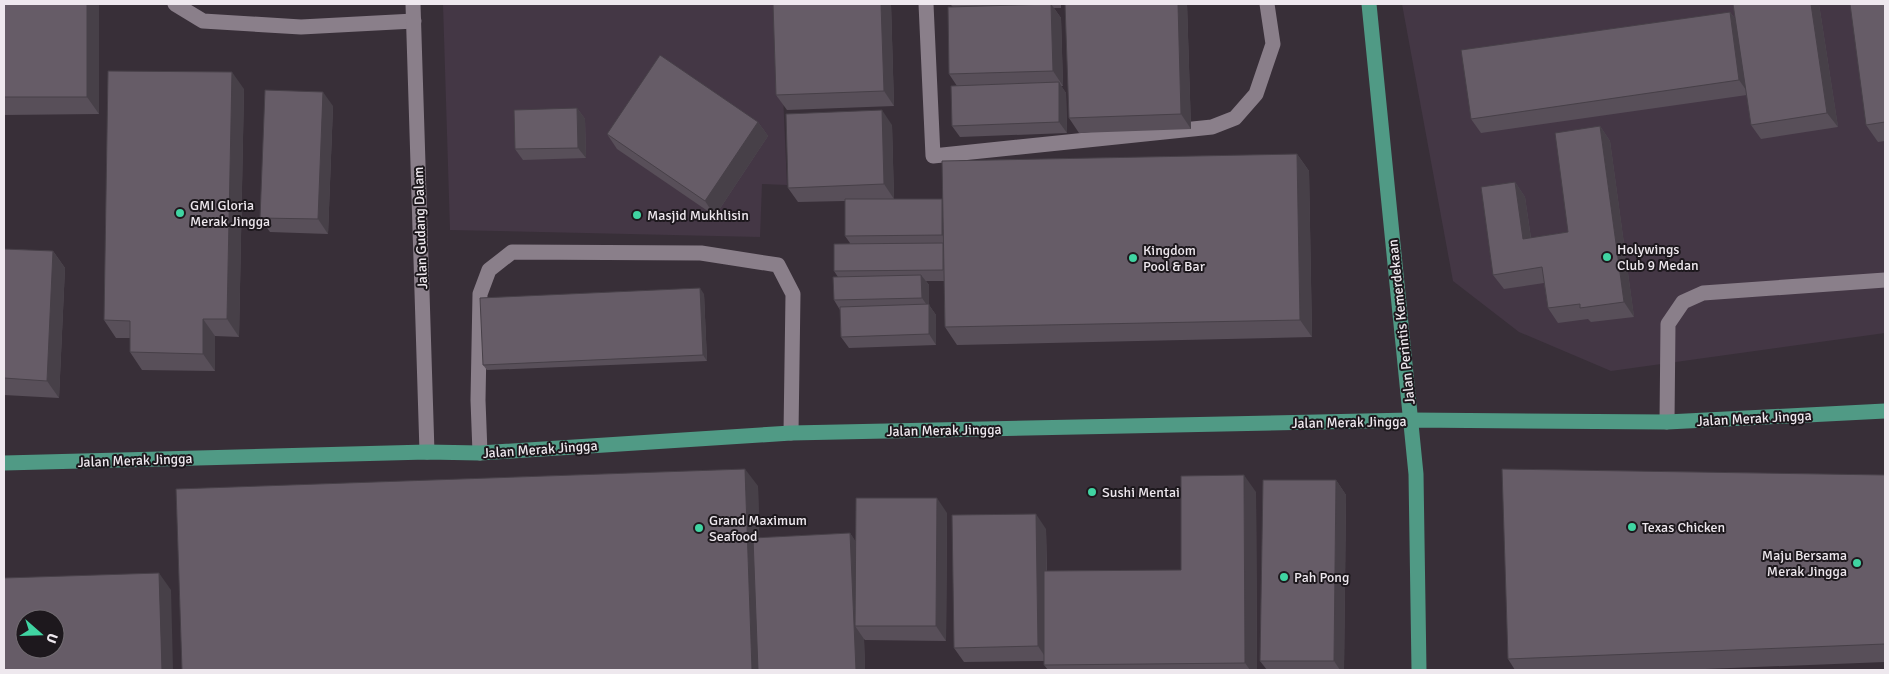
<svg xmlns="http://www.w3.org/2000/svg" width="1889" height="674" font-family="Signika,sans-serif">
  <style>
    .built { fill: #443745 }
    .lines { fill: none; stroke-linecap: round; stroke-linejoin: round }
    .minor { stroke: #8a7f8a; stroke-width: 15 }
    .major { stroke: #509a85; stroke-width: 15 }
    .wall { fill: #584f59 }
    .shaded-wall { fill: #474048 }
    .building { fill: #665c67; stroke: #474048; fill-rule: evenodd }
    .poi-dot { fill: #40d4a2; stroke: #1d181d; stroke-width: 2 }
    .labels { text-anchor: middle; stroke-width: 4; stroke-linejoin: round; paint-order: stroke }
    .poi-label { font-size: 14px; fill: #eee8ee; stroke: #1d181d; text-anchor: start }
    .street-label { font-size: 14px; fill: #eee8ee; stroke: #1d181d }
  </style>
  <rect width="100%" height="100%" fill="#382f38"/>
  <!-- built -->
  <g class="built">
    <polygon points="443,4 779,4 787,185 762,184 760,237 450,230"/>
    <polygon points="1402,4 1885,4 1885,333 1611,371 1519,332 1453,281"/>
  </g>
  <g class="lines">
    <!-- minor -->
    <g class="minor">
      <polyline points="175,4 203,21 301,27 414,21"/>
      <polyline points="413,4 427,452"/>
      <polyline points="926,4 933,156 1212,127 1235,118 1256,94 1273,44 1267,4"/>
      <polyline points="1667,422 1668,324 1683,302 1703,293 1885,280"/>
      <polyline points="480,453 478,400 480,294 489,270 512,252 701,253 778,265 793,294 791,433"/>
    </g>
    <!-- major -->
    <g class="major">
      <polyline points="1369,4 1416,474 1419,670"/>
      <polyline points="4,463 427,452 480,453 791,433 1411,420 1667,422 1885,411"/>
    </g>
  </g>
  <!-- wall -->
  <g class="wall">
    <polygon points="4,4 99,4 99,114 4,115"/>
    <polygon points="891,4 894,106 787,110 776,95"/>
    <polygon points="950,4 1061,4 1061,8 1054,8 1061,18 1063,86 1061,86 1066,93 1067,133 960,137 952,126 957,86 949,74 953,7"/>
    <polygon points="1187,4 1191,129 1079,133 1069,118"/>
    <polygon points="1819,4 1838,127 1761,139 1751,125 1747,95 1481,133 1471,119 1730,12 1736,20"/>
    <polygon points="1885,4 1885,141 1878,142 1866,125"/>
    <polygon points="244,89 239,337 215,336 215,371 142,370 130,352 130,338 116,338 104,320"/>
    <polygon points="333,106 328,234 270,232 260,218"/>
    <polygon points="577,108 585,119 586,158 523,160 515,149"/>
    <polygon points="758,122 768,136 715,216 617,149 607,134"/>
    <polygon points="892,125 894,199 942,199 1297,154 1309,171 1312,337 957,345 945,327 944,281 926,281 929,285 929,305 936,315 936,345 849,348 841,337 840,310 834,300 838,277 834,271 850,243 845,236 845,201 798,202 788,188"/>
    <polygon points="1600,126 1610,141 1634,317 1591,322 1588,319 1558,323 1548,308 1544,283 1504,289 1493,275 1515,182 1525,197 1531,238 1568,232"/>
    <polygon points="4,249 53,251 65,268 59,398 4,395"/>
    <polygon points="704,294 707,361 487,370 483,365"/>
    <polygon points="1885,475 1885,662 1681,670 1515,670 1508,659"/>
    <polygon points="1336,480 1346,495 1344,670 1267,670 1260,661"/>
    <polygon points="758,486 759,538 850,533 855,541 947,513 946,641 865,640 864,639 865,670 182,670"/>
    <polygon points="1256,492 1257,670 1048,670 1044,665 1044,661 964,662 954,648 1046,529 1047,571 1181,570"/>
  </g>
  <!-- shaded-wall -->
  <g class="shaded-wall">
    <polygon points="87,4 99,4 99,114 87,97"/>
    <polygon points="881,4 891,4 894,106 884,91"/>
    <polygon points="1051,4 1061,18 1063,86 1053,71"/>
    <polygon points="1178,4 1187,4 1191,129 1181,114"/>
    <polygon points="1811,4 1819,4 1838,127 1827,113"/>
    <polygon points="1730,12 1740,26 1749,94 1739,80"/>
    <polygon points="232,72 244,89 239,337 227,319"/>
    <polygon points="1059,82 1066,93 1067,133 1059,122"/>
    <polygon points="323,92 333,106 328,234 318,219"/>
    <polygon points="577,108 585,119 586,158 578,148"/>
    <polygon points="882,110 892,125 894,199 884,184"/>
    <polygon points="758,122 768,136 715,216 705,201"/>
    <polygon points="1600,126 1610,141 1634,317 1624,302"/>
    <polygon points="1297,154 1309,171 1312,337 1300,320"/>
    <polygon points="1515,182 1525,197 1533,253 1523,239"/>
    <polygon points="942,199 950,246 942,235"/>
    <polygon points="53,251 65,268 59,398 47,381"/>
    <polygon points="921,275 929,285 929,305 936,315 936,345 929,334 929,308 922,298"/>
    <polygon points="700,288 704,294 707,361 703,355"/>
    <polygon points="203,319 215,336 215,371 203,354"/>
    <polygon points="745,469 758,486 763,670 752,670"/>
    <polygon points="1244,475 1256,492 1257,670 1250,670 1245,663"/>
    <polygon points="1336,480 1346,495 1344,670 1340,670 1334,661"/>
    <polygon points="937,498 947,513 946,641 936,626"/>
    <polygon points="1036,514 1046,529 1048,661 1038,646"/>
    <polygon points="850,533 860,548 855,626 864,639 865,670 856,670"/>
    <polygon points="159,573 171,590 173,670 162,670"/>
  </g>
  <!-- building -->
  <g class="building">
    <rect x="4" y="4" width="83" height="93"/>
    <polygon points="773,4 881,4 884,91 776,95"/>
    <polygon points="1051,4 1053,71 949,74 948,7"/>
    <polygon points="1065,4 1178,4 1181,114 1069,118"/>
    <polygon points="1733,4 1811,4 1827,113 1751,125"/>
    <polygon points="1850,4 1885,4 1885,122 1866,125"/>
    <polygon points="1730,12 1739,80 1471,119 1461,50"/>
    <polygon points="660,55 758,122 705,201 607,134"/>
    <polygon points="108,71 232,72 227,319 203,319 203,354 130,352 130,321 104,320"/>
    <polygon points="1059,82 1059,122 952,126 951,86"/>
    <polygon points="265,90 323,92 318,219 260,218"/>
    <polygon points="577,108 578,148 515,149 514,110"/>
    <polygon points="882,110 884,184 788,188 786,114"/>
    <polygon points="1600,126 1624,302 1580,308 1580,304 1548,308 1542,267 1493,275 1481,187 1515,182 1523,239 1568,232 1555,133"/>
    <polygon points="1297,154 1300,320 945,327 942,161"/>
    <polygon points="845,199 942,199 942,235 845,236"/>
    <polygon points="943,243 943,270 834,271 834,244"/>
    <polygon points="4,249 53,251 47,381 4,378"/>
    <polygon points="921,275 922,298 834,300 833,277"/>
    <polygon points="700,288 703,355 483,365 480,298"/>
    <polygon points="929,304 929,334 841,337 840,307"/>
    <polygon points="745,469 752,670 182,670 176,489"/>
    <polygon points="1502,469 1885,475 1885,644 1508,659"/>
    <polygon points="1244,475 1245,663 1044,665 1044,571 1181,570 1181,476"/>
    <polygon points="1263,480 1336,480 1334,661 1260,661"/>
    <polygon points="856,498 937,498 936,626 855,626"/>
    <polygon points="1036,514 1038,646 954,648 952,515"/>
    <polygon points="850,533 856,670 758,670 753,538"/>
    <path d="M 159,573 L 162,670 L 4,670 L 4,578 ZM 25,619 L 55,619 L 55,649 L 25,649 Z"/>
  </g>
  <!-- markers -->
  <g class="poi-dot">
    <circle cx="180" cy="213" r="5"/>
    <circle cx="637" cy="215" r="5"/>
    <circle cx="1607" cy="257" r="5"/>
    <circle cx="1133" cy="258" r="5"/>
    <circle cx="1092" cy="492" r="5"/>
    <circle cx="1632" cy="527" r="5"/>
    <circle cx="699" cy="528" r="5"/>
    <circle cx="1857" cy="563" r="5"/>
    <circle cx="1284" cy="577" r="5"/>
  </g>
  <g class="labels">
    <!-- poi labels -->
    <g class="poi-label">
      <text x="190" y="210">GMI Gloria<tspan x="190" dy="16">Merak Jingga</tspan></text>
      <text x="647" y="220">Masjid Mukhlisin</text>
      <text x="1617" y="254">Holywings<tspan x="1617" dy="16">Club 9 Medan</tspan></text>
      <text x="1143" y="255">Kingdom<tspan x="1143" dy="16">Pool &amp; Bar</tspan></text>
      <text x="1102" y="497">Sushi Mentai</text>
      <text x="709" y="525">Grand Maximum<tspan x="709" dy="16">Seafood</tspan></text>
      <text x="1642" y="532">Texas Chicken</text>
      <text x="1847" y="560" text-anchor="end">Maju Bersama<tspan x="1847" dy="16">Merak Jingga</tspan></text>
      <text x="1294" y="582">Pah Pong</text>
    </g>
    <!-- street labels -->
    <g class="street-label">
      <text transform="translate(420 228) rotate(-92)" y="5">Jalan Gudang Dalam</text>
      <text transform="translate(1401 322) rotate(-96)" y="5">Jalan Perintis Kemerdekaan</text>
      <text transform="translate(1754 418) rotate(-3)" y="5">Jalan Merak Jingga</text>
      <text transform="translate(1349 422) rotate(-1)" y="5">Jalan Merak Jingga</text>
      <text transform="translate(944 430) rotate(-1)" y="5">Jalan Merak Jingga</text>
      <text transform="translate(540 449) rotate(-4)" y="5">Jalan Merak Jingga</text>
      <text transform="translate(135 460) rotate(-2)" y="5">Jalan Merak Jingga</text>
    </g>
  </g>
  <!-- border -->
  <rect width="1889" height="674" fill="none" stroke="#eee8ee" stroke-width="10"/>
  <!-- north arrow -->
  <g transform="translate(40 634) rotate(110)"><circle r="24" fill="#1d181d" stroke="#716b71"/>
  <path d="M0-4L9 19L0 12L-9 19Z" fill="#40d4a2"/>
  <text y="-8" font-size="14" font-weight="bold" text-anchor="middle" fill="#eee8ee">U</text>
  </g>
</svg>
